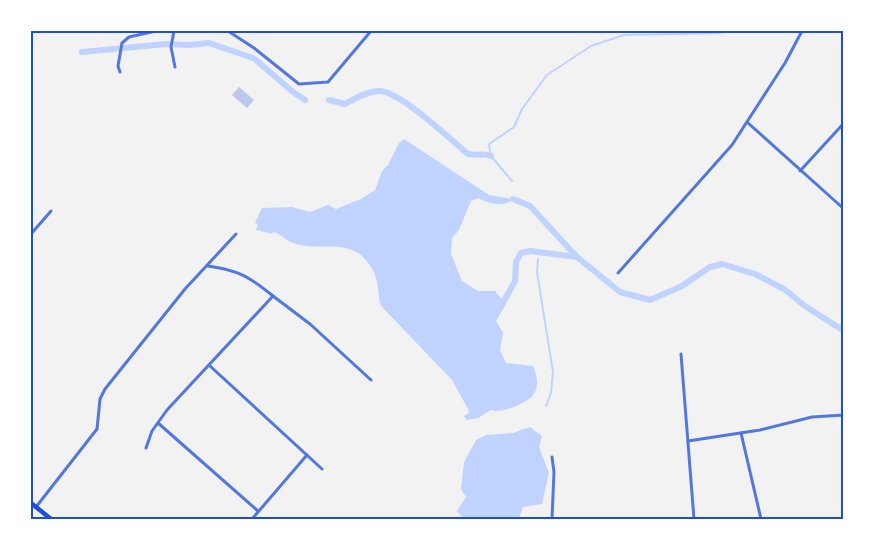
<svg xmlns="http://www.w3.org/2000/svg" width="875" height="550" font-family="'Fira Sans Condensed',sans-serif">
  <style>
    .water { fill: #bfd3fe }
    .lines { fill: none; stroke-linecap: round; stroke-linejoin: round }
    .stream { stroke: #bfd3fe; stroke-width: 2 }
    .canal { stroke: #bfd3fe; stroke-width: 6 }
    .building { fill: #bdc9ec }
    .minor { stroke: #5277de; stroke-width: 3 }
    .secondary { stroke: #1d4ed8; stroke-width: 4.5 }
    .neatline { fill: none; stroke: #1d4ed8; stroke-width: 2 }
  </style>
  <rect width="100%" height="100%" fill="#f2f2f2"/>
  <!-- water -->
  <g class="water">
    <path d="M 404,139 L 489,195 L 513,199 C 502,208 490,204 478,198 L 471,201 L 459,230 L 452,238 L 451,254 L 462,281 L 478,291 L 495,291 L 506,304 L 496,321 L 503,333 L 500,350 L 506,363 L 533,366 C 543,390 534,400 511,408 C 504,410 498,412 491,410 L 478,418 L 466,420 L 464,416 L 469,413 L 468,409 L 452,380 L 382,307 C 376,295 381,282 371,267 C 352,235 321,253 293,243 C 284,240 282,234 273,232 L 272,234 L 256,230 L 258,224 L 255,223 L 262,208 L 292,207 L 310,212 L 328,205 L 336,209 L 361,199 L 375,190 L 382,171 L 388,165 L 399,143 Z"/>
    <polygon points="530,427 542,436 539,447 549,473 542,504 523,507 519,519 464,519 457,511 466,497 461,489 464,462 476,440 486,435 513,433"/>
  </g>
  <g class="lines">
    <!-- stream -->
    <g class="stream">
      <polyline points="512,181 491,156 489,144 514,127 522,109 547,75 591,46 624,35 721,33 723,31"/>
      <polyline points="538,259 537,272 553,372 551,393 546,406"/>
    </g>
    <!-- canal -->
    <g class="canal">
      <polyline points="82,52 166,44 189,45 209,43 253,58"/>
      <polyline points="256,60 293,92 305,100"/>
      <path d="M 329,100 L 345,104 C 354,99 369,90 381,91 C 403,94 450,139 468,154 C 477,156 483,153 491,156"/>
      <polyline points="513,199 530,206 577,257 620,292 650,300 682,286 710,267 722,264 755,274 784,289 805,306 844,331"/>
      <polyline points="504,301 515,281 516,262 521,253 530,251 577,257"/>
    </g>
  </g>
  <!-- building -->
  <polygon class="building" points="239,87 254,100 247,108 232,95"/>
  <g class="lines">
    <!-- minor -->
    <g class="minor">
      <polyline points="174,31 171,47 175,67"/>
      <polyline points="228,31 254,48 299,84 328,82 371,31"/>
      <polyline points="120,72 118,66 122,43 129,37 156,31"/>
      <polyline points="748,123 844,209"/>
      <polyline points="800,171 844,123"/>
      <polyline points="31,234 51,211"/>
      <path d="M 208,266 C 238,270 250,277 273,296"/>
      <polyline points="618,273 732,145 785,63 802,31"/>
      <polyline points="681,354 694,519"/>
      <polyline points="210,366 322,469"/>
      <polyline points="158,423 258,511"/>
      <polyline points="741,433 761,519"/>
      <polyline points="688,441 760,430 812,417 844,415"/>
      <polyline points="146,448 152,431 167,410 273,296 310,324 371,380"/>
      <polyline points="552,457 554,472 552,519"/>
      <polyline points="36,507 97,429 100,399 105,389 185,289 236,234"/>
      <polyline points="252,519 307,455"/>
    </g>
    <!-- secondary -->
    <polyline class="secondary" points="31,503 51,519"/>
  </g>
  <!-- border -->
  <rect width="875" height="550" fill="none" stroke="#ffffff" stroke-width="65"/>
  <rect x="32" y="32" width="810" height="486" class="neatline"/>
</svg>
